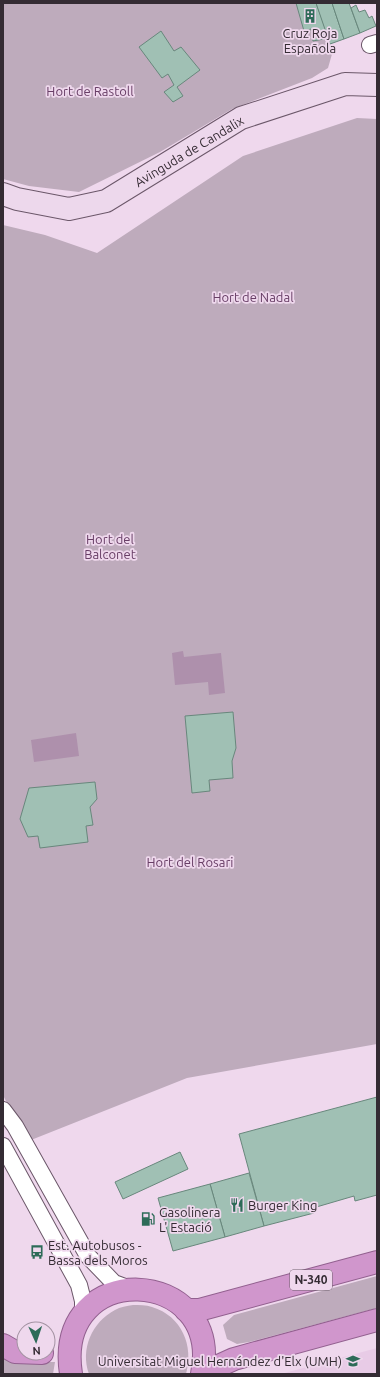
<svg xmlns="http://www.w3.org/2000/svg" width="380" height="1377" font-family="Ubuntu,sans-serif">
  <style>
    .built { fill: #e8cbe6 }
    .green { fill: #beabbc }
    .water { fill: #ae90ac }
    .building { fill: #a0c0b4; stroke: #68877c }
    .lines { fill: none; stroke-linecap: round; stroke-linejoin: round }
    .minor-casing { stroke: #6b5769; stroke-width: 18 }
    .secondary-casing { stroke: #6b5769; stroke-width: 24 }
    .trunk-casing { stroke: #92608f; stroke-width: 24 }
    .minor { stroke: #fff; stroke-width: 16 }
    .secondary { stroke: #edd8ec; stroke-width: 22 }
    .trunk { stroke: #d096cc; stroke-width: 22 }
    .labels { text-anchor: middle; stroke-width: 3.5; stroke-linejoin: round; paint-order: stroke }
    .shield { fill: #efd8ed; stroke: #6c5f6b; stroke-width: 1 }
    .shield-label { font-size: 12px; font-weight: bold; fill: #342b33 }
    .poi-label { font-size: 13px; fill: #342b33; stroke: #efd8ed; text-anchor: start }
    .park-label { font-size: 13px; fill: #683e66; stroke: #efd8ed }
    .street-label { font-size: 13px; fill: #342b33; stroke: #efd8ed }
  </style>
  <rect width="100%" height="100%" fill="#efd8ed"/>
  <!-- built -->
  <polygon class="built" points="377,1348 377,1374 281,1374"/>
  <!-- green -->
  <g class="green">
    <polygon points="3,3 316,3 329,38 332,54 328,68 312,78 232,109 160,152 79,192 29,186 3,179"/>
    <polygon points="357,118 377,119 377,1044 187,1078 26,1142 3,1095 3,225 45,235 97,253 243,156"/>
    <polygon points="377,1276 377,1308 249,1342 237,1344 227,1339 223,1325 234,1315"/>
    <path d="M 133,1305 C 139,1305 146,1305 152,1307 C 182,1316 194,1346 186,1374 L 89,1374 C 80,1349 92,1322 115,1310 C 120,1307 127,1306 133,1305 Z"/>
    <polygon points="3,1356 12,1362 55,1362 53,1374 3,1374"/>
  </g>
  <!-- water -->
  <g class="water">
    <polygon points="183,651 184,657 221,653 225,693 209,695 208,682 175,685 172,653"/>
    <polygon points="76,733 79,756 34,762 31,740"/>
  </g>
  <!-- building -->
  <g class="building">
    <polygon points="296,3 316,3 329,38 313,41 311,29 304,31"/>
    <polygon points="316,3 332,3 344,39 330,44"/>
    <polygon points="332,3 349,3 360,33 344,39"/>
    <polygon points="356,5 359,12 365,10 369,18 372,16 376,26 360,33 351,8"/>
    <polygon points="161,31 174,51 181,47 200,70 177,87 183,96 173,102 164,92 174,85 168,74 162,78 139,47"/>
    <polygon points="233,712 236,748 232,761 233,778 209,780 210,791 192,793 185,716"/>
    <polygon points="95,782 97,799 90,807 93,825 86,826 88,842 40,848 38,836 28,837 20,819 29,788"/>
    <polygon points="377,1097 377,1195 355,1201 354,1196 313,1208 314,1213 264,1226 239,1134"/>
    <polygon points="180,1152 188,1169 123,1199 115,1182"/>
    <polygon points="249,1173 264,1226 225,1237 210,1184"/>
    <polygon points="210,1184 225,1237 173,1251 158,1198"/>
  </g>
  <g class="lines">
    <defs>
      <g id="minor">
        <polyline points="370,45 377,43"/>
        <polyline points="3,1110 15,1126 88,1256 114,1283 130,1289"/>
        <polyline points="3,1146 79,1285 83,1301 83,1315"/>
      </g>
      <polyline id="secondary" points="3,194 17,199 69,209 106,201 241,118 345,84 377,85"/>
      <g id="trunk">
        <polyline points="186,1310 199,1310 377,1262"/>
        <polyline points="3,1345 15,1352 42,1353"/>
        <polyline points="203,1373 234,1359 377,1320"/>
        <path d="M 71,1374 C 53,1257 224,1266 202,1374"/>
      </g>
    </defs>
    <!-- minor casing -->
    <use href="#minor" class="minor-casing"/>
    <!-- secondary casing -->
    <use href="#secondary" class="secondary-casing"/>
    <!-- trunk casing -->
    <use href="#trunk" class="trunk-casing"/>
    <!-- minor -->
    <use href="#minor" class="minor"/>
    <!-- secondary -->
    <use href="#secondary" class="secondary"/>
    <!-- trunk -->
    <use href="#trunk" class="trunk"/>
  </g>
  <!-- icons -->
  <defs>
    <symbol id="building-bare" viewBox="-9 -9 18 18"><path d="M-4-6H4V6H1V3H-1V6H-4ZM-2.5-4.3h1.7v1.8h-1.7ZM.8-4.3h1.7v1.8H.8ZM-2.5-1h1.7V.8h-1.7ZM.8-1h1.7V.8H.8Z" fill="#2d6b58" stroke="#efd8ed" stroke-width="2.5" paint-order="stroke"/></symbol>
    <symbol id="restaurant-bare" viewBox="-9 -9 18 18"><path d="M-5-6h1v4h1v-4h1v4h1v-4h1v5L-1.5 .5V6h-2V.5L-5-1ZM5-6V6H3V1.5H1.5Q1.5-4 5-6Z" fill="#2d6b58" stroke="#efd8ed" stroke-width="2.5" paint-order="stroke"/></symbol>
    <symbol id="fuel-bare" viewBox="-9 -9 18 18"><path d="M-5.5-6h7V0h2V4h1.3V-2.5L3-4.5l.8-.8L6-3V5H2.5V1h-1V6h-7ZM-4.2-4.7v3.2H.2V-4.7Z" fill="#2d6b58" stroke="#efd8ed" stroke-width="2.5" paint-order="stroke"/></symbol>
    <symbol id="bus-bare" viewBox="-9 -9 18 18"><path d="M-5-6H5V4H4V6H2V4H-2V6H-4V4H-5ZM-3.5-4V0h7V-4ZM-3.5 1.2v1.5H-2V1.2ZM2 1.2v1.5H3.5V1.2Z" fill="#2d6b58" stroke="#efd8ed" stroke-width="2.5" paint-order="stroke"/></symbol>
    <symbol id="university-bare" viewBox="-9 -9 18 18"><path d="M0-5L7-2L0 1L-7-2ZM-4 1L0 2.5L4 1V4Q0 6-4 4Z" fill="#2d6b58" stroke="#efd8ed" stroke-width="2.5" paint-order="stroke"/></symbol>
  </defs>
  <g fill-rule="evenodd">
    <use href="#building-bare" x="300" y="6" width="20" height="20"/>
    <use href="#restaurant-bare" x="227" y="1195" width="20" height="20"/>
    <use href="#fuel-bare" x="138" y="1209" width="20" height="20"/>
    <use href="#bus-bare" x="27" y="1242" width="20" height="20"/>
    <use href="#university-bare" x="343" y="1351" width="20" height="20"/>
  </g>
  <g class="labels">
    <!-- shield labels -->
    <rect class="shield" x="290" y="1270" width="42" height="20" rx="3"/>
    <g class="shield-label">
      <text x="311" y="1284">N-340</text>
    </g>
    <!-- poi labels -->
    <g class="poi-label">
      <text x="310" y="38" text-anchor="middle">Cruz Roja<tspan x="310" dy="15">Española</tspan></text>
      <text x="248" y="1210">Burger King</text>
      <text x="159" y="1217">Gasolinera<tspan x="159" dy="15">L' Estació</tspan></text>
      <text x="48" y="1250">Est. Autobusos -<tspan x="48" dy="15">Bassa dels Moros</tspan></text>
      <text x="342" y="1366" text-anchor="end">Universitat Miguel Hernández d'Elx (UMH)</text>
    </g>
    <!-- park labels -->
    <g class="park-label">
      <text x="90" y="96">Hort de Rastoll</text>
      <text x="253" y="302">Hort de Nadal</text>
      <text x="110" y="544">Hort del<tspan x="110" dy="15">Balconet</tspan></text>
      <text x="190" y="867">Hort del Rosari</text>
    </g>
    <!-- street labels -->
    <g class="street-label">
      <text transform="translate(189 151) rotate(-31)" y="5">Avinguda de Candalix</text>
    </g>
  </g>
  <!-- border -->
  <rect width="380" height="1377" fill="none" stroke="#342b33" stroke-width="8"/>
  <!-- north arrow -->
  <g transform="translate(36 1341) rotate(177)"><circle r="19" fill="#efd8ed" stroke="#a493a3"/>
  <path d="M0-3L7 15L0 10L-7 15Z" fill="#2d6b58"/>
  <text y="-6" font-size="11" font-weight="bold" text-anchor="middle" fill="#342b33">N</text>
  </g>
</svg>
